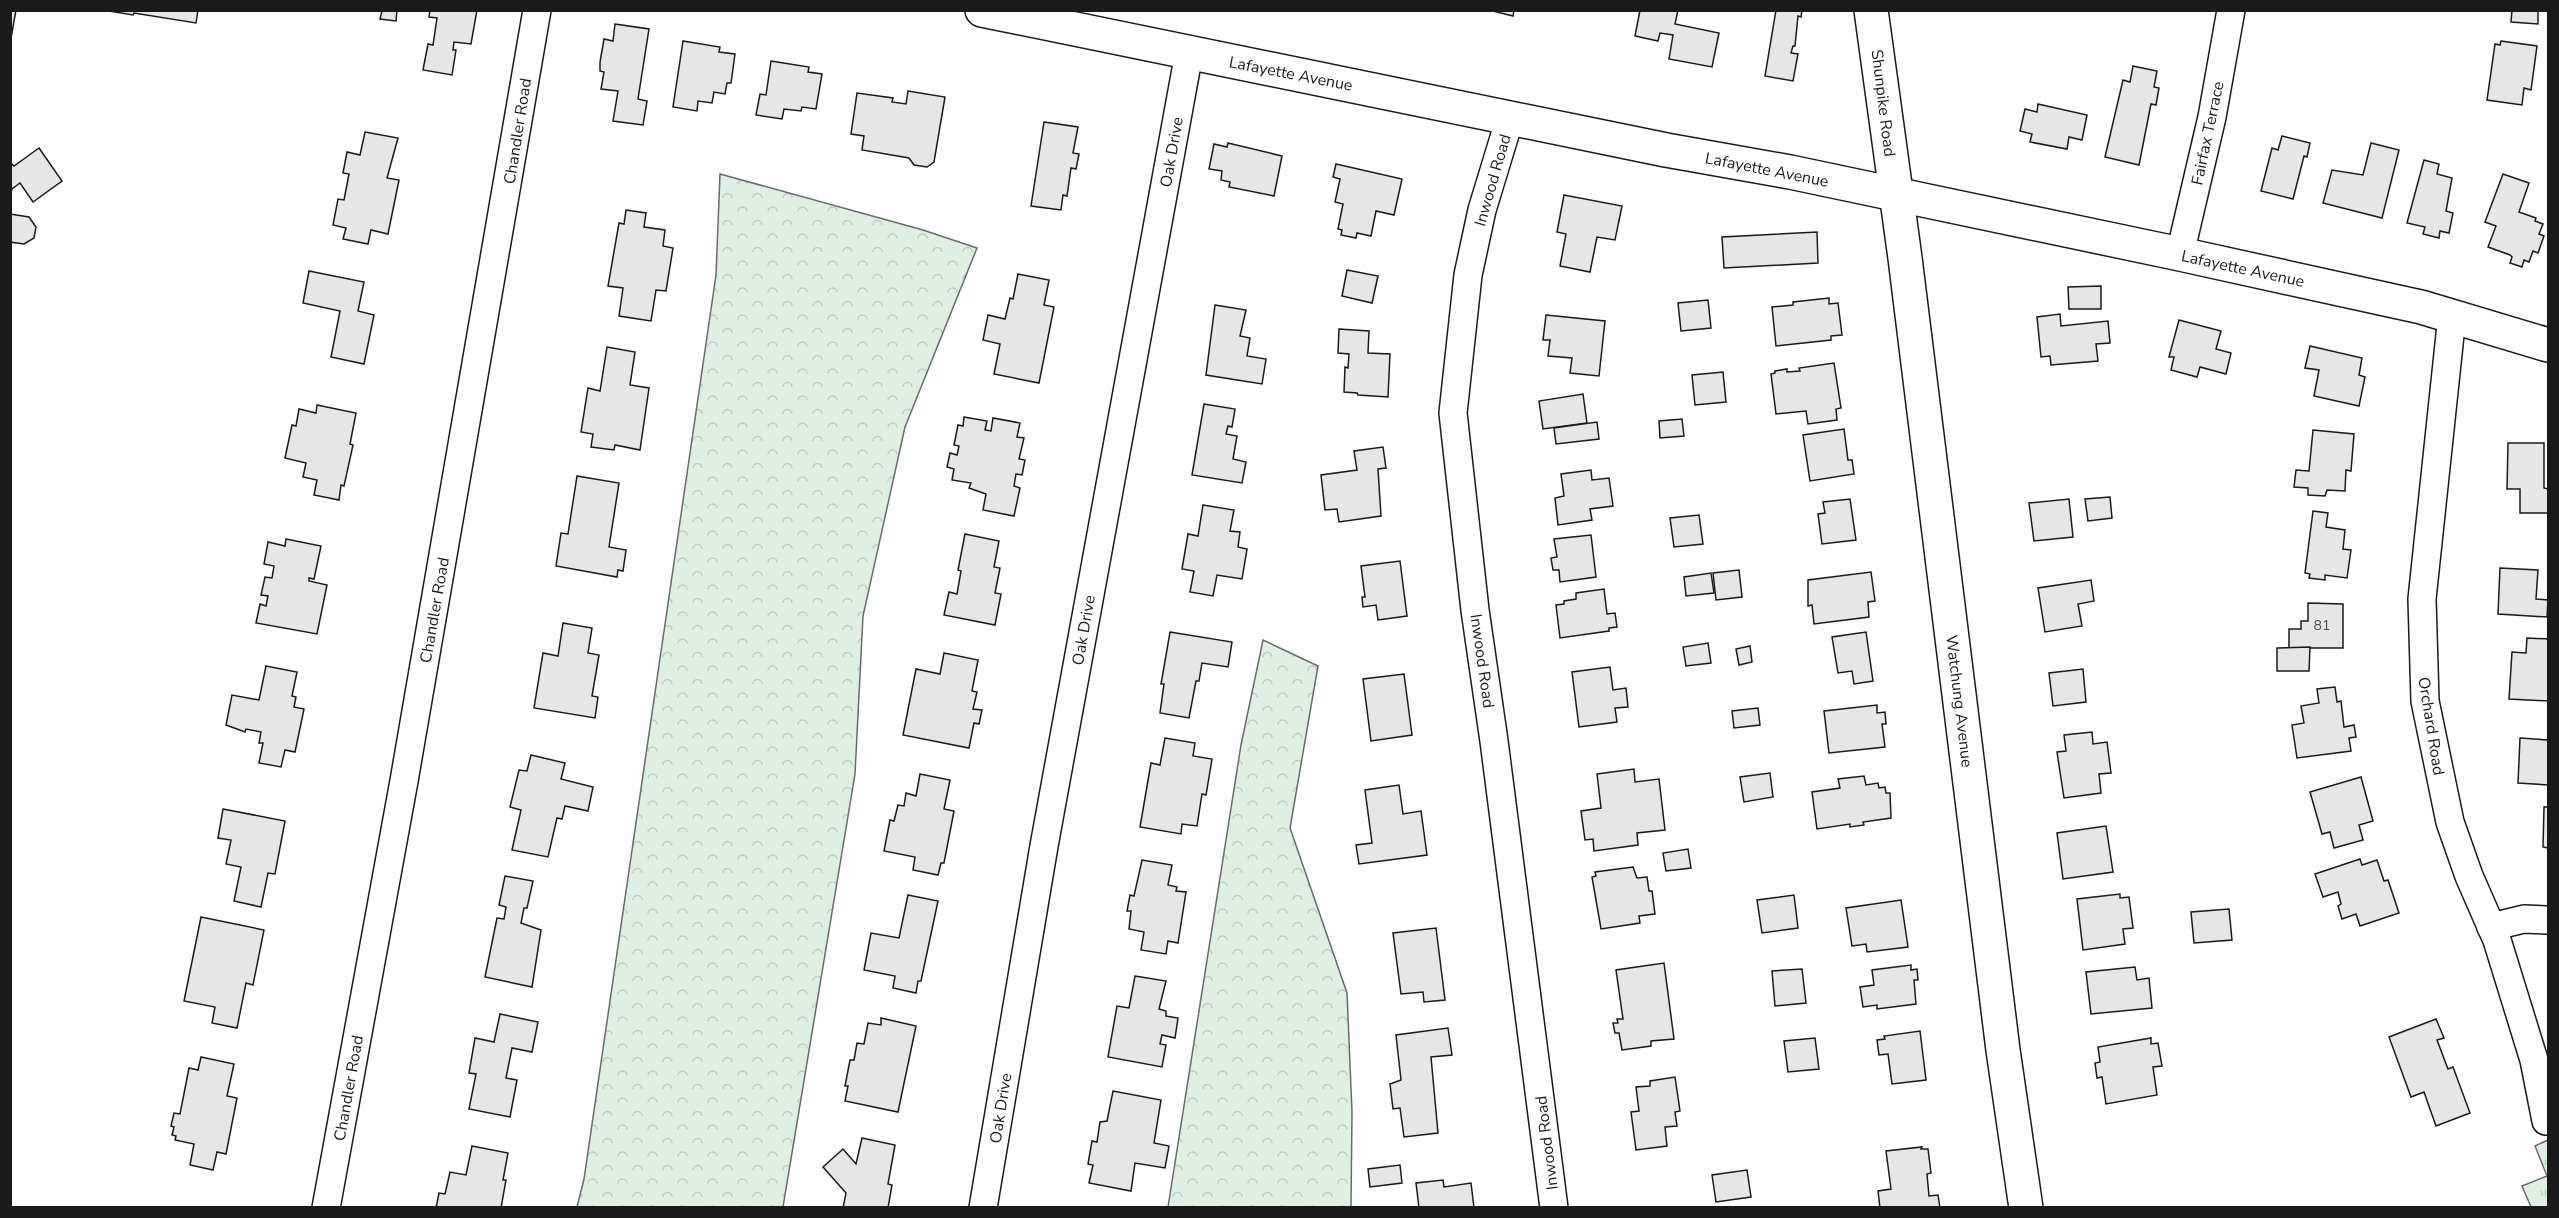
<svg xmlns="http://www.w3.org/2000/svg" width="2559" height="1218" font-family="'Nunito Sans',sans-serif">
  <style>
    .forest { fill: url(#forest-crowns); stroke: #6a6a6a; stroke-width: 1.5 }
    .park { fill: url(#park-tufts); stroke: #6a6a6a; stroke-width: 1.5 }
    .building { fill: #e6e6e6; stroke: #1a1a1a; stroke-width: 1.5 }
    .lines { fill: none; stroke-linecap: round; stroke-linejoin: round }
    .street-casing { stroke: #1a1a1a; stroke-width: 30 }
    .secondary-casing { stroke: #1a1a1a; stroke-width: 36 }
    .street { stroke: #fff; stroke-width: 27 }
    .secondary { stroke: #fff; stroke-width: 33 }
    .labels { text-anchor: middle; stroke-width: 4.5; stroke-linejoin: round; paint-order: stroke }
    .number-label { font-size: 14px; fill: #4d4d4d }
    .street-label { font-size: 16px; fill: #1a1a1a; stroke: #fff }
  </style>
  <defs>
    <pattern id="forest-crowns" width="20" height="18" patternUnits="userSpaceOnUse" patternTransform="scale(1.5)"><rect width="20" height="18" fill="#e0efe3"/><path d="M2 6a3 3 0 1 1 6 0M12 15a3 3 0 1 1 6 0" fill="none" stroke="#c0ccc2"/></pattern>
    <pattern id="park-tufts" width="24" height="20" patternUnits="userSpaceOnUse" patternTransform="scale(1.5)"><rect width="24" height="20" fill="#e0efe3"/><path d="M3 7l-1-3M5 7V3M7 7l1-3M15 17l-1-3M17 17v-4M19 17l1-3" fill="none" stroke="#c0ccc2"/></pattern>
  </defs>
  <rect width="100%" height="100%" fill="#fff"/>
  <!-- forest -->
  <g class="forest">
    <polygon points="720,174 923,230 977,248 905,427 863,616 855,774 783,1207 577,1207 584,1179 716,275"/>
    <polygon points="1263,640 1318,666 1290,828 1347,993 1352,1112 1351,1207 1168,1207 1241,745"/>
  </g>
  <!-- park -->
  <polygon class="park" points="2548,1140 2548,1207 2531,1207 2522,1186 2547,1176 2535,1146"/>
  <!-- building -->
  <g class="building">
    <polygon points="10,10 16,10 10,44"/>
    <polygon points="103,10 198,10 196,23 134,13 133,15"/>
    <polygon points="376,10 397,10 396,21 380,19 382,11"/>
    <polygon points="430,10 477,10 471,44 454,42 453,50 456,50 452,75 423,70 428,44 433,45 437,18 429,17"/>
    <polygon points="1489,10 1514,10 1513,16"/>
    <polygon points="1640,10 1678,10 1675,24 1719,33 1712,67 1669,59 1673,35 1660,33 1658,41 1635,36"/>
    <polygon points="1776,10 1802,10 1801,17 1798,16 1795,46 1793,46 1791,53 1798,54 1793,81 1765,76"/>
    <polygon points="2512,10 2543,10 2538,11 2538,24 2511,22"/>
    <polygon points="615,24 649,29 638,99 647,101 643,125 613,121 618,91 601,89 604,72 600,71 600,62 604,39 613,41"/>
    <polygon points="683,41 720,47 719,52 735,54 731,83 727,83 725,94 714,92 712,103 698,101 697,111 673,107"/>
    <polygon points="2501,41 2537,46 2531,90 2524,88 2522,105 2487,100 2495,44 2500,45"/>
    <polygon points="771,61 809,67 808,72 822,74 816,109 802,107 801,111 784,109 782,119 756,115 760,94 766,95"/>
    <polygon points="2133,66 2157,71 2154,87 2159,88 2156,105 2151,104 2139,165 2105,157 2123,80 2130,82"/>
    <polygon points="908,91 945,97 934,162 927,167 914,165 909,158 862,150 864,136 851,134 857,93 893,98 892,102 906,104"/>
    <polygon points="2038,104 2087,115 2082,140 2069,137 2067,149 2030,142 2032,134 2020,131 2025,109 2037,112"/>
    <polygon points="1044,122 1078,127 1073,153 1079,154 1076,169 1071,168 1067,196 1063,195 1061,210 1031,206"/>
    <polygon points="365,132 398,138 387,178 399,180 388,234 371,230 368,244 343,239 346,228 333,225 338,199 344,200 349,174 343,173 347,152 360,155"/>
    <polygon points="2282,136 2310,143 2307,157 2304,156 2293,199 2261,191 2272,148 2278,150"/>
    <polygon points="1228,143 1282,156 1274,196 1229,187 1230,182 1221,180 1222,171 1209,169 1214,144 1227,147"/>
    <polygon points="2371,143 2399,150 2382,218 2323,203 2332,170 2363,175"/>
    <polygon points="39,148 62,181 33,202 20,183 12,189 10,196 10,162 14,166"/>
    <polygon points="2424,160 2439,164 2437,174 2452,178 2446,211 2453,213 2449,233 2440,231 2439,238 2423,234 2425,227 2407,223"/>
    <polygon points="1336,164 1402,179 1394,215 1376,211 1371,236 1357,233 1356,238 1341,235 1342,230 1338,229 1343,204 1335,202 1340,179 1333,177"/>
    <polygon points="2503,174 2529,183 2519,212 2536,218 2535,221 2543,224 2539,234 2544,236 2538,253 2533,251 2529,262 2524,260 2522,267 2510,263 2512,257 2510,255 2488,247 2496,226 2485,222"/>
    <polygon points="1564,195 1622,206 1615,240 1597,237 1590,272 1560,266 1566,234 1557,232"/>
    <polygon points="626,210 646,213 644,227 665,230 663,246 673,248 666,291 656,290 651,321 619,316 623,288 608,286 619,223 624,224"/>
    <polygon points="10,214 29,217 36,227 34,238 24,244 10,242"/>
    <polygon points="1817,232 1818,263 1724,268 1722,237"/>
    <polygon points="1347,270 1378,276 1372,303 1342,296"/>
    <polygon points="309,271 364,282 358,311 374,315 364,364 331,357 340,311 303,303"/>
    <polygon points="1018,274 1049,280 1044,305 1054,307 1039,383 994,374 1000,344 983,340 988,315 1005,319 1010,298 1013,299"/>
    <polygon points="2101,286 2101,309 2069,309 2068,287"/>
    <polygon points="1829,298 1829,304 1838,303 1842,335 1831,336 1831,340 1776,346 1772,307 1793,305 1793,302"/>
    <polygon points="1708,300 1711,328 1681,331 1678,303"/>
    <polygon points="1215,305 1246,310 1240,336 1250,338 1247,356 1266,359 1262,384 1206,375"/>
    <polygon points="2060,314 2061,326 2108,321 2110,343 2096,344 2098,361 2051,365 2050,356 2041,357 2037,317"/>
    <polygon points="1546,315 1605,321 1599,376 1570,373 1572,358 1548,356 1550,340 1543,340"/>
    <polygon points="2179,320 2221,331 2216,349 2231,353 2226,374 2200,367 2197,377 2171,370 2174,357 2169,357"/>
    <polygon points="1339,329 1369,331 1368,353 1390,354 1388,397 1358,395 1357,393 1344,392 1345,367 1348,368 1349,354 1338,353"/>
    <polygon points="2310,346 2362,358 2359,375 2365,377 2359,406 2314,396 2319,370 2305,368"/>
    <polygon points="607,347 635,352 630,385 649,388 640,450 615,445 614,450 591,447 593,434 581,432 588,388 600,391"/>
    <polygon points="1834,363 1841,408 1836,409 1837,420 1808,424 1806,411 1776,414 1771,374 1775,373 1775,371 1787,369 1787,372 1800,371 1799,368"/>
    <polygon points="1723,372 1726,402 1695,405 1692,375"/>
    <polygon points="1583,394 1587,423 1543,429 1539,401"/>
    <polygon points="1204,404 1235,409 1232,427 1228,426 1226,434 1237,436 1233,459 1246,462 1242,483 1192,475"/>
    <polygon points="317,405 356,413 350,444 353,445 344,486 341,485 339,500 314,495 317,480 303,477 306,463 285,458 292,425 296,426 299,409 316,413"/>
    <polygon points="964,417 987,421 985,430 991,431 993,418 1020,423 1017,437 1024,438 1019,459 1025,460 1022,475 1016,474 1014,486 1020,488 1014,516 983,510 986,494 969,488 971,483 952,480 954,469 947,467 950,453 957,455 959,446 954,445 958,425 963,426"/>
    <polygon points="1682,419 1684,436 1660,438 1659,421"/>
    <polygon points="1597,422 1599,439 1556,444 1554,428"/>
    <polygon points="1844,429 1848,460 1852,460 1854,474 1810,481 1803,435"/>
    <polygon points="2313,430 2354,434 2351,471 2346,470 2345,491 2327,490 2325,496 2308,495 2308,488 2294,487 2296,470 2309,471"/>
    <polygon points="2508,443 2544,443 2544,488 2548,489 2548,513 2520,513 2520,489 2507,489"/>
    <polygon points="1383,447 1386,468 1378,469 1381,516 1339,522 1337,509 1325,510 1321,475 1357,470 1354,451"/>
    <polygon points="1591,470 1592,480 1609,478 1613,506 1590,509 1592,520 1558,525 1555,498 1564,496 1561,474"/>
    <polygon points="577,476 619,483 609,547 626,550 623,571 618,570 617,577 556,566 561,533 568,534"/>
    <polygon points="2110,497 2112,518 2088,521 2085,499"/>
    <polygon points="1850,499 1856,540 1822,544 1818,514 1825,513 1823,502"/>
    <polygon points="2069,499 2073,537 2034,541 2029,503"/>
    <polygon points="1203,505 1234,510 1230,531 1240,532 1238,547 1247,549 1242,579 1217,575 1213,596 1190,592 1194,571 1182,569 1188,534 1198,536"/>
    <polygon points="2313,511 2328,513 2326,527 2345,530 2343,549 2351,550 2347,578 2325,575 2325,580 2309,578 2310,574 2305,573"/>
    <polygon points="1699,515 1703,544 1674,547 1670,518"/>
    <polygon points="965,534 999,541 994,567 1000,568 995,593 1001,594 995,625 944,615 949,592 957,594 961,571 958,570"/>
    <polygon points="1591,535 1596,577 1560,582 1559,570 1553,570 1551,558 1557,557 1554,539"/>
    <polygon points="286,539 321,546 314,579 309,578 309,581 327,585 317,634 256,623 260,604 266,606 268,596 261,595 265,577 272,578 274,566 264,564 268,542 285,546"/>
    <polygon points="1400,561 1407,616 1378,620 1376,605 1363,607 1362,597 1365,597 1361,566"/>
    <polygon points="2500,568 2538,570 2536,599 2548,600 2547,617 2498,614"/>
    <polygon points="1739,570 1742,597 1716,600 1713,573"/>
    <polygon points="1871,572 1875,601 1868,602 1869,617 1814,624 1812,605 1808,606 1808,580"/>
    <polygon points="1711,573 1714,593 1686,596 1684,577"/>
    <polygon points="2091,580 2094,601 2078,604 2082,626 2045,632 2038,588"/>
    <polygon points="1604,589 1607,614 1615,613 1617,627 1609,628 1609,631 1560,638 1556,605 1564,604 1564,601 1576,599 1576,593"/>
    <polygon points="2308,603 2343,604 2343,648 2289,648 2289,629 2301,629 2301,621 2308,621"/>
    <polygon points="563,623 592,628 588,653 599,655 592,696 598,697 595,718 534,708 543,653 558,656"/>
    <polygon points="1170,632 1232,642 1228,667 1202,663 1199,681 1196,681 1189,718 1160,713 1164,684 1161,684"/>
    <polygon points="1866,632 1873,681 1854,684 1852,671 1838,673 1832,637"/>
    <polygon points="2527,638 2548,639 2548,701 2509,699 2512,652 2526,653"/>
    <polygon points="1708,643 1711,663 1686,666 1683,647"/>
    <polygon points="1750,646 1752,662 1739,665 1736,649"/>
    <polygon points="2310,647 2309,671 2277,671 2277,648"/>
    <polygon points="944,653 978,660 972,691 977,692 973,709 982,710 979,724 974,723 969,748 903,735 916,669 940,674"/>
    <polygon points="266,666 297,672 292,696 296,697 294,707 304,709 295,752 285,750 281,767 259,763 263,743 259,743 261,732 246,729 245,732 226,725 232,695 259,700"/>
    <polygon points="1610,667 1613,690 1626,688 1628,707 1615,708 1617,722 1579,727 1572,672"/>
    <polygon points="2083,669 2086,702 2053,706 2049,673"/>
    <polygon points="1404,674 1412,735 1371,741 1363,679"/>
    <polygon points="2335,687 2337,702 2341,701 2344,727 2354,725 2356,737 2349,738 2351,751 2297,758 2292,725 2304,723 2301,706 2319,703 2317,689"/>
    <polygon points="1877,705 1877,713 1885,712 1886,724 1882,724 1885,747 1829,753 1824,711"/>
    <polygon points="1758,708 1760,725 1734,728 1732,711"/>
    <polygon points="2092,732 2093,744 2107,742 2111,773 2099,774 2101,793 2064,798 2057,752 2066,751 2064,735"/>
    <polygon points="1165,738 1195,743 1193,756 1212,759 1206,795 1202,794 1197,826 1182,824 1181,834 1140,827 1151,763 1160,765"/>
    <polygon points="2520,738 2548,740 2548,785 2518,783"/>
    <polygon points="531,755 565,763 561,779 593,787 588,811 565,806 562,819 557,818 548,857 512,850 521,810 510,807 519,770 527,771"/>
    <polygon points="1634,769 1635,782 1659,779 1665,830 1637,833 1638,845 1594,851 1593,839 1585,840 1581,811 1601,808 1597,774"/>
    <polygon points="1770,773 1773,797 1744,802 1740,777"/>
    <polygon points="920,774 950,780 944,809 954,811 944,863 941,863 938,875 913,870 915,857 884,851 890,820 894,821 898,805 904,806 906,793 916,796"/>
    <polygon points="1864,776 1866,785 1878,783 1879,788 1885,787 1886,793 1890,793 1891,818 1863,822 1864,825 1850,827 1850,824 1817,829 1812,792 1840,788 1838,779"/>
    <polygon points="2361,777 2373,821 2359,825 2363,840 2334,848 2330,832 2322,834 2310,792"/>
    <polygon points="1399,785 1403,814 1421,811 1427,855 1359,864 1356,845 1372,843 1365,790"/>
    <polygon points="2544,807 2548,807 2548,848 2543,847"/>
    <polygon points="223,809 285,821 275,874 268,873 261,907 234,901 241,867 226,864 231,840 218,838"/>
    <polygon points="2106,826 2113,872 2063,879 2057,833"/>
    <polygon points="1688,849 1691,868 1666,871 1663,853"/>
    <polygon points="2360,859 2362,865 2377,860 2384,881 2388,880 2399,913 2360,926 2356,914 2342,919 2338,906 2341,904 2338,892 2323,897 2315,874"/>
    <polygon points="1142,860 1172,865 1168,885 1177,887 1176,891 1186,892 1178,943 1168,941 1166,954 1141,950 1144,932 1129,929 1131,911 1127,911 1130,895 1134,896"/>
    <polygon points="1633,867 1637,878 1647,877 1649,891 1652,891 1655,914 1639,916 1640,923 1601,929 1592,877 1596,876 1595,872"/>
    <polygon points="505,876 533,881 527,908 524,908 521,923 541,930 532,987 485,977 497,918 504,919 506,907 499,905"/>
    <polygon points="2120,894 2120,898 2129,897 2133,928 2123,929 2125,944 2083,950 2077,899"/>
    <polygon points="908,895 938,901 921,981 918,981 916,993 893,988 895,976 864,970 871,933 899,938"/>
    <polygon points="1794,895 1798,928 1762,933 1757,900"/>
    <polygon points="1901,900 1908,947 1867,952 1866,944 1852,946 1846,908"/>
    <polygon points="2229,909 2232,940 2194,943 2191,912"/>
    <polygon points="201,917 264,930 253,985 246,983 237,1028 212,1023 215,1007 184,1001"/>
    <polygon points="1436,928 1445,1000 1424,1002 1423,992 1401,994 1393,933"/>
    <polygon points="1664,963 1674,1039 1651,1041 1651,1046 1622,1050 1619,1033 1615,1033 1613,1023 1618,1023 1617,1019 1623,1019 1616,970"/>
    <polygon points="1911,965 1911,970 1917,969 1918,980 1914,980 1916,1004 1877,1009 1877,1005 1863,1007 1860,987 1874,985 1872,970"/>
    <polygon points="2135,967 2137,980 2149,978 2152,1008 2091,1014 2086,972"/>
    <polygon points="1802,969 1806,1003 1775,1006 1772,971"/>
    <polygon points="1135,976 1166,981 1159,1009 1166,1011 1166,1016 1178,1018 1175,1038 1162,1035 1160,1044 1166,1045 1162,1067 1108,1057 1117,1006 1129,1008"/>
    <polygon points="500,1014 538,1022 532,1052 512,1048 506,1078 517,1080 510,1117 469,1109 476,1074 469,1073 475,1038 494,1042"/>
    <polygon points="881,1018 916,1026 898,1112 845,1101 848,1086 845,1086 850,1060 854,1060 857,1043 864,1044 868,1023 881,1025"/>
    <polygon points="2436,1019 2444,1038 2437,1040 2448,1069 2453,1067 2470,1113 2436,1126 2424,1092 2411,1097 2389,1037"/>
    <polygon points="1448,1028 1452,1055 1431,1057 1438,1133 1404,1137 1400,1108 1393,1109 1390,1084 1401,1080 1396,1035"/>
    <polygon points="1920,1031 1926,1080 1892,1084 1888,1054 1879,1055 1877,1040 1885,1039 1884,1036"/>
    <polygon points="1815,1038 1819,1069 1788,1072 1784,1041"/>
    <polygon points="2151,1038 2151,1044 2158,1043 2162,1066 2153,1067 2157,1095 2106,1104 2102,1077 2097,1078 2095,1063 2100,1062 2098,1047"/>
    <polygon points="201,1057 234,1064 227,1096 237,1098 226,1154 217,1152 213,1170 190,1165 194,1144 175,1140 176,1136 172,1135 174,1127 171,1126 174,1113 180,1114 189,1068 198,1070"/>
    <polygon points="1675,1077 1680,1111 1675,1112 1677,1126 1665,1127 1667,1146 1636,1150 1631,1112 1639,1111 1636,1087 1650,1086 1650,1081"/>
    <polygon points="1113,1091 1161,1100 1154,1143 1169,1146 1165,1168 1135,1163 1131,1191 1089,1183 1093,1165 1088,1164 1092,1141 1097,1142 1100,1122 1107,1121"/>
    <polygon points="862,1138 895,1145 888,1184 892,1185 888,1208 843,1208 846,1193 823,1167 843,1149 856,1164"/>
    <polygon points="472,1146 508,1153 503,1180 506,1180 501,1208 436,1208 439,1193 445,1194 450,1172 466,1175"/>
    <polygon points="1922,1147 1921,1149 1928,1149 1931,1173 1927,1174 1929,1196 1938,1195 1940,1208 1880,1208 1878,1191 1891,1189 1886,1151"/>
    <polygon points="1400,1165 1402,1183 1370,1187 1368,1169"/>
    <polygon points="1747,1170 1751,1197 1716,1202 1712,1175"/>
    <polygon points="1443,1180 1444,1187 1471,1183 1474,1208 1419,1208 1416,1183"/>
  </g>
  <g class="lines">
    <defs>
      <g id="street">
        <polyline points="1510,118 1482,210 1468,275 1453,413 1475,610 1494,741 1554,1208"/>
        <polyline points="2180,254 2212,117 2231,10"/>
        <polyline points="2452,316 2422,599 2425,701 2450,822 2469,876 2497,940 2534,1060 2546,1121"/>
        <polyline points="2491,927 2524,919 2548,920"/>
        <polyline points="326,1208 404,781 537,10"/>
        <polyline points="983,1208 1044,846 1189,53"/>
      </g>
      <g id="secondary">
        <polyline points="982,10 1666,150 1790,172 2180,254 2421,307 2548,345"/>
        <polyline points="1871,10 1905,258 2003,1050 2026,1208"/>
      </g>
    </defs>
    <!-- street casing -->
    <use href="#street" class="street-casing"/>
    <!-- secondary casing -->
    <use href="#secondary" class="secondary-casing"/>
    <!-- street -->
    <use href="#street" class="street"/>
    <!-- secondary -->
    <use href="#secondary" class="secondary"/>
  </g>
  <g class="labels">
    <!-- number labels -->
    <g class="number-label">
      <text x="2322" y="630">81</text>
    </g>
    <!-- street labels -->
    <g class="street-label">
      <text transform="translate(1291 73) rotate(11)" y="6">Lafayette Avenue</text>
      <text transform="translate(1884 103) rotate(83)" y="6">Shunpike Road</text>
      <text transform="translate(517 131) rotate(-81)" y="6">Chandler Road</text>
      <text transform="translate(2207 133) rotate(-78)" y="6">Fairfax Terrace</text>
      <text transform="translate(1171 152) rotate(-80)" y="6">Oak Drive</text>
      <text transform="translate(1767 169) rotate(11)" y="6">Lafayette Avenue</text>
      <text transform="translate(1492 180) rotate(-74)" y="6">Inwood Road</text>
      <text transform="translate(2243 268) rotate(12)" y="6">Lafayette Avenue</text>
      <text transform="translate(434 610) rotate(-80)" y="6">Chandler Road</text>
      <text transform="translate(1083 630) rotate(-80)" y="6">Oak Drive</text>
      <text transform="translate(1483 661) rotate(82)" y="6">Inwood Road</text>
      <text transform="translate(1960 701) rotate(83)" y="6">Watchung Avenue</text>
      <text transform="translate(2432 726) rotate(81)" y="6">Orchard Road</text>
      <text transform="translate(348 1088) rotate(-80)" y="6">Chandler Road</text>
      <text transform="translate(1000 1108) rotate(-81)" y="6">Oak Drive</text>
      <text transform="translate(1546 1143) rotate(-97)" y="6">Inwood Road</text>
    </g>
  </g>
  <!-- border -->
  <rect width="2559" height="1218" fill="none" stroke="#1a1a1a" stroke-width="24"/>
</svg>
